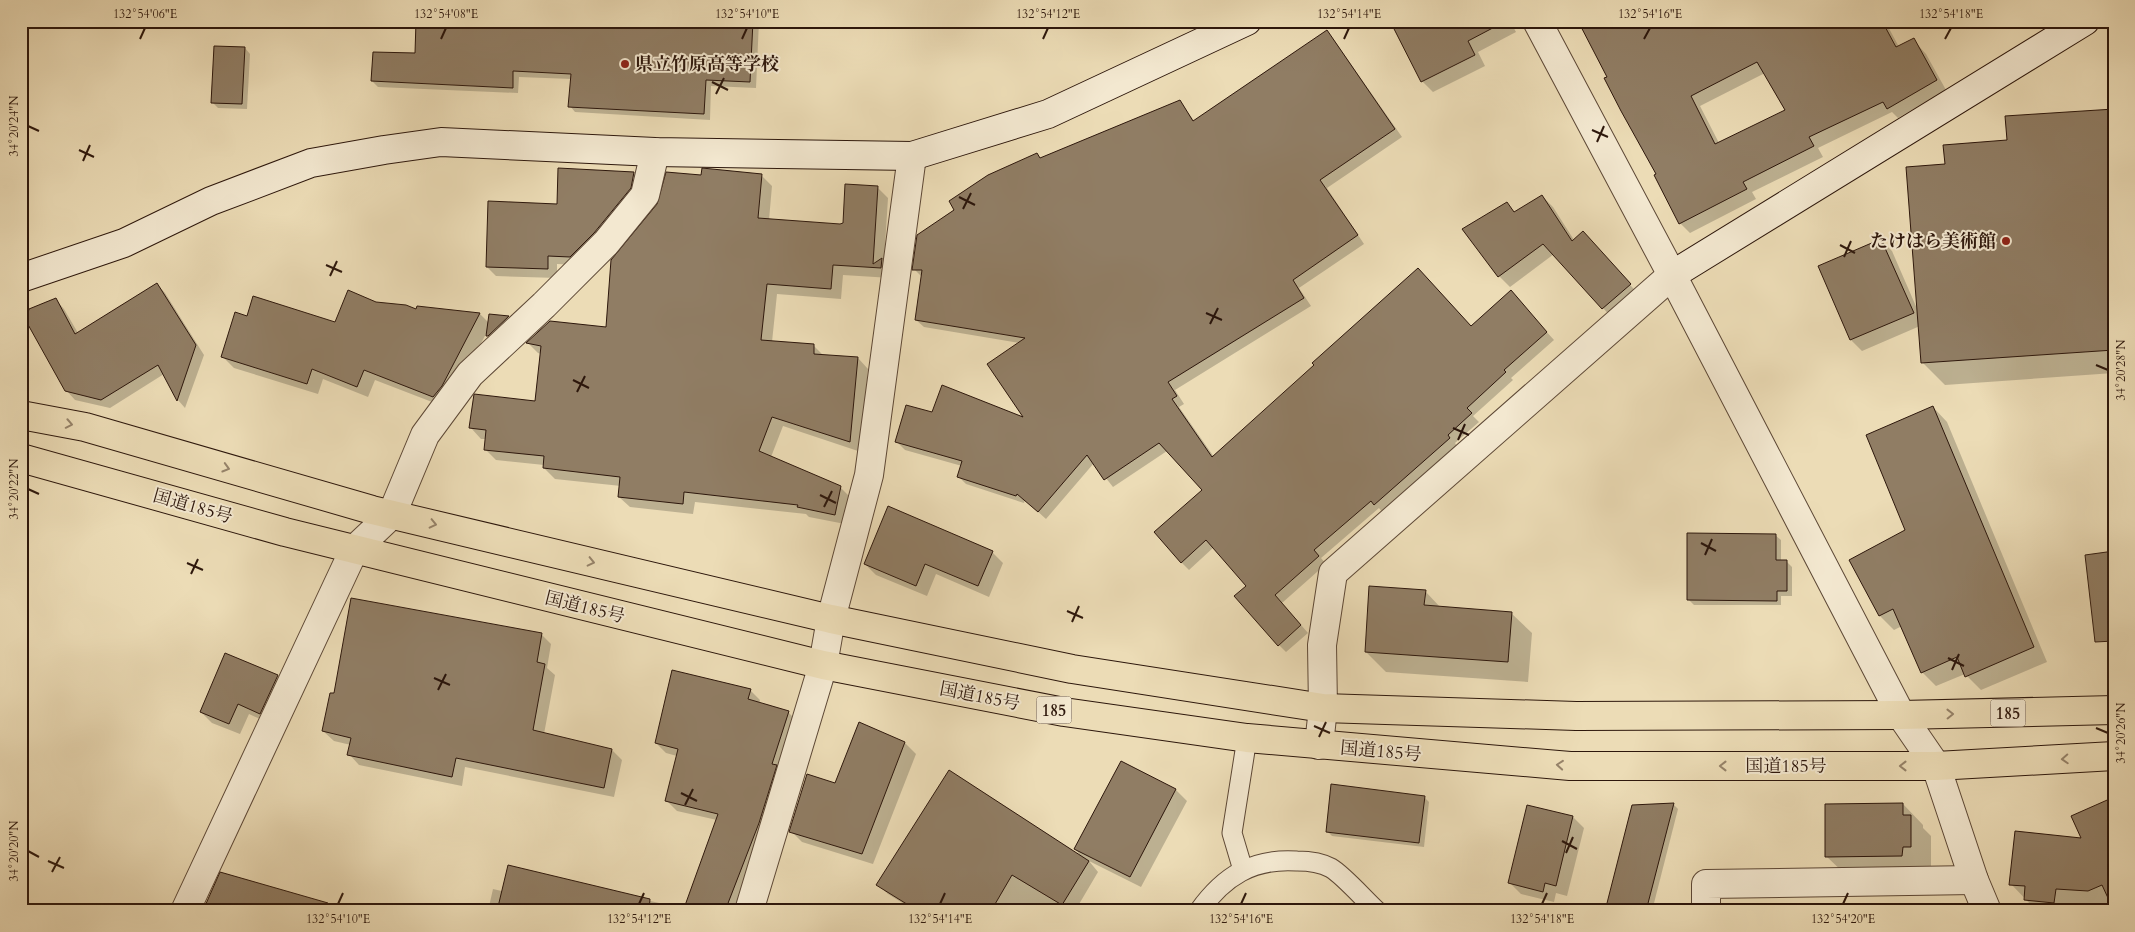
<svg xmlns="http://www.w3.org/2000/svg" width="2135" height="932" font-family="Cardo,'Noto Serif JP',serif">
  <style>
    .shadow { fill: #0003; fill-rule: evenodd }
    .building { fill: #907d64; stroke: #2d170c; fill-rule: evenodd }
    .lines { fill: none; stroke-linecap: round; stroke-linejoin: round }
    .lane-casing { stroke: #5d4836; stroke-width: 21 }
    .street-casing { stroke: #5d4836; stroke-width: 30 }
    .secondary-casing { stroke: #2d170c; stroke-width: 30 }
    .highway-casing { stroke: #2d170c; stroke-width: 30 }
    .lane { stroke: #f3e8d0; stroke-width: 19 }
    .street { stroke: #f3e8d0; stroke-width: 28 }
    .secondary { stroke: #f3e8d0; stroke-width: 28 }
    .highway { stroke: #ecdcb6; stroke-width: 28 }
    .oneway { stroke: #96836a }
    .ticks { fill: none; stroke: #2d170c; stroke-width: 2 }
    .poi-dot { fill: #8f2418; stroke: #f3e8d0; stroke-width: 2 }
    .labels { text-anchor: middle; stroke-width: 4; stroke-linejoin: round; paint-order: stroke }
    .shield { fill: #f3e8d0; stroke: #685647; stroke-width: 1 }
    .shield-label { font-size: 16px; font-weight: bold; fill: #2d170c }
    .poi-label { font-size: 18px; font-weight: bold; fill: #2d170c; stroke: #f3e8d0; text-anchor: start }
    .street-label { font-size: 18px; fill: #2d170c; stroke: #f3e8d0 }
    .neatline { fill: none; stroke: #2d170c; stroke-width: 2 }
    .ticks-label { font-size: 12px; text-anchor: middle; fill: #2d170c }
  </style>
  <rect width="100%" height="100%" fill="#ecdcb6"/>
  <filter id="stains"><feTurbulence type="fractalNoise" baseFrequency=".004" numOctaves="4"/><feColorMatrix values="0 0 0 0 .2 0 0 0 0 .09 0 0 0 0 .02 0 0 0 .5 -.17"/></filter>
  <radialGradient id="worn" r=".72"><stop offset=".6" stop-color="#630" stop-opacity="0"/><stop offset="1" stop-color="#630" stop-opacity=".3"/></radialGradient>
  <!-- shadow -->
  <g class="shadow">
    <polygon points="418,21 759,21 756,88 711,86 710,120 575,112 570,106 572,79 519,77 518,93 378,87 372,81 416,55"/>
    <polygon points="1391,21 1510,21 1516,32 1478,52 1485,66 1433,92 1422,81"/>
    <path d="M 1580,21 L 1885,21 L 1899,47 L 1916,43 L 1926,54 L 1946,90 L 1898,118 L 1892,112 L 1818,148 L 1823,157 L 1752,192 L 1756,199 L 1690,233 L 1680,223 L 1658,174 ZM 1765,73 L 1787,110 L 1719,143 L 1700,106 Z"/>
    <polygon points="1326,32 1334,40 1402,137 1327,188 1364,244 1299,288 1311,306 1175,390 1184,404 1179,407 1214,457 1471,327 1518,300 1554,340 1511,378 1513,380 1473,416 1479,422 1455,443 1457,446 1382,512 1379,508 1321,558 1326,564 1282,603 1308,633 1286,652 1279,645 1247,586 1214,547 1189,570 1181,562 1203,490 1167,451 1113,487 1094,463 1046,519 1025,500 1024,503 966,484 959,477 962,466 905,450 897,442 932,414 1026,419 1020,343 924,327 916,320 922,277 914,269 1037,155 1041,159 1180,102 1195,122"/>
    <polygon points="245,48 250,54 247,109 218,108 212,102"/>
    <polygon points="2114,110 2114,373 1945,385 1923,363 1920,326 1862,351 1851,340 1820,267 1881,240 1892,251 1918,311 1994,167"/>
    <polygon points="634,173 643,182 580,265 557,264 557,278 496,276 487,267 558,205"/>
    <polygon points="761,175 772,186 769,220 840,225 844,224 877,187 888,198 884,262 891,278 843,275 841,299 777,294 772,342 814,346 824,356 858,358 868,369 861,452 783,426 771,457 840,487 851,498 845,524 809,517 806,514 695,502 693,514 630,507 619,497 621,486 555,479 544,468 544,465 496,460 485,449 486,439 481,439 471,428 536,402 541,354 538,353 528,343 607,328 702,177"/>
    <polygon points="1542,196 1553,207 1574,240 1594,244 1640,296 1613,319 1554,254 1510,287 1499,276 1464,230 1507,204 1516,213"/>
    <polygon points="157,284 165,293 204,355 185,408 178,400 164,374 110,408 75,400 66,390 56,300 64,309 78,333"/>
    <polygon points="376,303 417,310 418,307 480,314 489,323 490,315 508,317 519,328 498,346 486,334 452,397 445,407 375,380 368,397 323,379 318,394 234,368 223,357 248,317 336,324"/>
    <polygon points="1933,407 1947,422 2047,662 1981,690 1965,674 1936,686 1922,672 1902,626 1894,630 1880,616 1851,561 1906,531"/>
    <polygon points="1775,535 1781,540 1781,562 1787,562 1792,567 1792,596 1781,596 1781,605 1694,605 1688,599"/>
    <polygon points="992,552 1003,563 989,597 936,574 927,596 876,575 865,564"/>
    <polygon points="1425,591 1441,608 1511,613 1532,633 1528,682 1386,672 1366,652"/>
    <polygon points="541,634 551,644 547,668 555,675 544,734 612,750 622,760 614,797 465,767 462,786 359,765 349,754 351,745 334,741 323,731"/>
    <polygon points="226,655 277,676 288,687 271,724 249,714 240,734 212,723 201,712"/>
    <polygon points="750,690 760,700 759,704 788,712 798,722 738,911 567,911 573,883 685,909 717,820 677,811 667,801 677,756 666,753 656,743"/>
    <polygon points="905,743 916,754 873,864 802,842 791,831 836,784"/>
    <polygon points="1122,762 1176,790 1187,801 1141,887 1089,861 1098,872 1075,911 907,911 909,907 888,894 878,885 1082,858 1075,849"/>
    <polygon points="1424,797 1429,802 1424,847 1332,836 1327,831"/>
    <polygon points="1673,804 1678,809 1652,911 1606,911"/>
    <polygon points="1903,804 1923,825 1923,828 1931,836 1931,867 1922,867 1922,875 1847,876 1826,856"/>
    <polygon points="1573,817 1584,828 1567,896 1556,893 1554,902 1521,894 1510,883"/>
    <polygon points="2083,839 2114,907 2107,909 2074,908 2074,911 2037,911 2011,884"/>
    <polygon points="221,874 346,911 211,911 206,906"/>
    <polygon points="493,889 519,895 527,911 488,911"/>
  </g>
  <!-- building -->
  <g class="building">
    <polygon points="416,21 753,21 750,82 706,80 704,114 568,107 571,74 513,71 513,88 371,81 373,52 415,53"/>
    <polygon points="1390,21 1506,21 1468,41 1475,55 1421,82"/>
    <path d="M 1578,21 L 1882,21 L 1896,47 L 1914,38 L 1937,80 L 1887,109 L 1883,102 L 1809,137 L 1814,146 L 1743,182 L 1747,189 L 1679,224 L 1654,175 L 1656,174 L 1621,111 L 1604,78 L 1607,77 ZM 1757,62 L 1785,110 L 1715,144 L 1691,96 Z"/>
    <polygon points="1327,30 1395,129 1320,180 1358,235 1293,280 1304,298 1168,382 1177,396 1172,399 1212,457 1314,365 1312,363 1418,268 1471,326 1511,290 1547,332 1504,370 1506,372 1467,408 1472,413 1448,435 1450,438 1374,505 1371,501 1314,550 1319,556 1275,595 1301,625 1278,646 1234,596 1246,586 1206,540 1181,563 1154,532 1202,490 1159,443 1104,480 1087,455 1038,512 1017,494 1016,496 957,477 962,461 895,442 906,405 932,412 942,385 1023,417 987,364 1025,338 915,320 922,270 912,270 917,235 954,210 949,201 988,175 1037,153 1040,158 1180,100 1193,121"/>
    <polygon points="214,46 245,47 242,104 211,103"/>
    <polygon points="2114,109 2114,350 1921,363 1906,167 1945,164 1943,145 2007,140 2005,116"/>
    <polygon points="558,168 634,172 631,188 594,233 570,257 548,256 548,269 486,267 488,201 557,204"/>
    <polygon points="702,168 762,174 758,218 840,224 843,223 845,184 878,186 873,264 882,258 881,268 833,265 831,289 767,284 761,340 814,344 814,354 858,357 850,442 772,417 759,451 841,486 835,515 797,507 798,505 684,492 683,504 618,497 620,477 543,468 544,456 484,450 486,430 469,428 474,394 535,401 541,346 526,343 550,321 606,327 611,260 657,204 666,172 701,175"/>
    <polygon points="1542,195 1572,241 1583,231 1631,284 1602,309 1543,244 1498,277 1462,229 1507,202 1514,212"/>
    <polygon points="1881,239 1914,313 1850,340 1818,266"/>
    <polygon points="157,283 196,345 177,401 158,365 101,400 65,391 26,321 29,309 56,298 75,334"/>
    <polygon points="348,290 376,302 406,305 416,309 417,306 480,313 442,386 433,397 364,370 357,387 312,369 307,384 221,357 235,312 247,316 253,296 335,322"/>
    <polygon points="489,314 509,316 488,336 486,336"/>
    <polygon points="1933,406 2034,647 1965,677 1957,657 1921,673 1893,609 1879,616 1849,560 1905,530 1866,435"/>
    <polygon points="888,506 993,551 978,586 925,564 916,586 864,564"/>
    <polygon points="1687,533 1776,534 1776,560 1787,560 1787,591 1777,591 1777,601 1687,600"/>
    <polygon points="2114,551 2114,641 2095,642 2085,555"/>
    <polygon points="1369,586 1426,590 1424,605 1512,612 1508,662 1365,652"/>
    <polygon points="351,598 542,633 537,662 545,664 533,730 612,749 604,788 456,758 452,777 347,755 351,738 322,731 330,693 334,693"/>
    <polygon points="225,653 278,675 260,714 238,704 229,724 200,712"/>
    <polygon points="672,670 751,689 748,699 789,711 772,764 777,765 759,823 725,911 683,911 718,814 665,801 678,749 655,743"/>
    <polygon points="859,722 905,742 862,854 789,832 807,774 835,783"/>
    <polygon points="1121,761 1176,789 1130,877 1074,849"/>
    <polygon points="949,770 1089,861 1062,905 1012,875 991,911 918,911 876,885"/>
    <polygon points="1331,784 1425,796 1419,843 1326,832"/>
    <polygon points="2114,797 2114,911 2102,885 2088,891 2056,889 2054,903 2024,900 2025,886 2009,885 2015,831 2081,838 2071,816"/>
    <polygon points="1674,803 1646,911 1605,911 1632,805"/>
    <polygon points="1903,803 1903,815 1911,815 1911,847 1903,847 1902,856 1825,857 1825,804"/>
    <polygon points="1527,805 1573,816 1556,886 1545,883 1543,892 1508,883"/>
    <polygon points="508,865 650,899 649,911 497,911"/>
    <polygon points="220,872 328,903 326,911 221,911 205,906"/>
  </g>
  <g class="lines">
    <defs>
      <g id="lane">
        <polyline points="1243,870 1232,833 1247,738"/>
        <path d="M 1199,911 C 1224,876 1253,858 1297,861 C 1308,861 1322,863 1331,868 C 1343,875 1365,900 1377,911"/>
      </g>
      <g id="street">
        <polyline points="1537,21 1672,275 1901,715 1936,766 1974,880 1987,911"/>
        <polyline points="1319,745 1323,708 1322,645 1333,573 1672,275"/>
        <polyline points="185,911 354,550 392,514 425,435 470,374 544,305 606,243 645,195 655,152"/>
        <polyline points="749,911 823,665 831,619 869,475 912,156"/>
        <polyline points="1706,911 1706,884 1974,880"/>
      </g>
      <g id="secondary">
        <polyline points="1672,275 2085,21"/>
        <polyline points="21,278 124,243 211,201 311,163 384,150 441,142 655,152 912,156 1048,114 1247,21"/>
      </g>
      <g id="highway">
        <polyline points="21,415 85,427 372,510 831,619 1072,669 1323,708 1576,716 1901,715 2114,710"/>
        <polyline points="21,458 285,532 823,665 1064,712 1247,738 1570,766 1936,766 2114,756"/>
      </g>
    </defs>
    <!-- lane casing -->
    <use href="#lane" class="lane-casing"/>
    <!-- street casing -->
    <use href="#street" class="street-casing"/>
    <!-- secondary casing -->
    <use href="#secondary" class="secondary-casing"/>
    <!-- highway casing -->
    <use href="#highway" class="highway-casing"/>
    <!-- lane -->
    <use href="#lane" class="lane"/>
    <!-- street -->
    <use href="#street" class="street"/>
    <!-- secondary -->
    <use href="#secondary" class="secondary"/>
    <!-- highway -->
    <use href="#highway" class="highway"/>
  </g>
  <!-- one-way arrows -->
  <defs><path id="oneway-chevron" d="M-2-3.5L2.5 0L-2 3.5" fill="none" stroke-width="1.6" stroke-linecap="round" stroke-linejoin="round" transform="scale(1.25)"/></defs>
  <g class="oneway">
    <use href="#oneway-chevron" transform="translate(69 424) rotate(11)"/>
    <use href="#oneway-chevron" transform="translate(226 468) rotate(16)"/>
    <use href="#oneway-chevron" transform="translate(433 524) rotate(13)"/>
    <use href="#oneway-chevron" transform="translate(591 562) rotate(13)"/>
    <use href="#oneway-chevron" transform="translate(1950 714) rotate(-1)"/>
    <use href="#oneway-chevron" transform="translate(2065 759) rotate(177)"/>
    <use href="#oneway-chevron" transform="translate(1560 765) rotate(-175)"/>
    <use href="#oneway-chevron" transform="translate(1723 766) rotate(180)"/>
    <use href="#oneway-chevron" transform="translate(1903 766) rotate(180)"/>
  </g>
  <!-- ticks -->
  <path class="ticks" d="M 140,39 L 145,28M 441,39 L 446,28M 742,39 L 747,28M 1043,39 L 1048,28M 1344,39 L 1349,28M 1644,39 L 1650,28M 1945,39 L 1951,28M 712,82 L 728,90M 716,94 L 724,78M 28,126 L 39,131M 1592,130 L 1608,137M 1597,142 L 1604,126M 79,150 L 94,157M 83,161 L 90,145M 959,197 L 975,205M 963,209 L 971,193M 1840,245 L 1855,253M 1844,257 L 1851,241M 326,265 L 342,272M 330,276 L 337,261M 1206,313 L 1222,320M 1210,324 L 1218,308M 2096,365 L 2108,370M 573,380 L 589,388M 577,392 L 585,376M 1453,428 L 1469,435M 1458,440 L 1465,424M 28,489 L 39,494M 820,495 L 836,503M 824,507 L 832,491M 1701,543 L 1716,551M 1705,555 L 1712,539M 187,563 L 203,570M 191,574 L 198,559M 1067,611 L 1083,618M 1072,622 L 1079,606M 1948,658 L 1964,666M 1952,670 L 1959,654M 434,678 L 450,685M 438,690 L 446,674M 1314,726 L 1330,733M 2096,728 L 2108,733M 1319,737 L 1326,722M 681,793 L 697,801M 685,805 L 693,789M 1562,841 L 1577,849M 28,851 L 39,857M 1566,853 L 1573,837M 48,861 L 64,868M 52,872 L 60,857M 338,904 L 343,893M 639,904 L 644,893M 940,904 L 945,893M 1241,904 L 1246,893M 1542,904 L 1547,893M 1843,904 L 1848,893"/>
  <!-- markers -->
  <g class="poi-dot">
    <circle cx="625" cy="64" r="5"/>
    <circle cx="2006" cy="241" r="5"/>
  </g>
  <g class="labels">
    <!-- shield labels -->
    <g class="shield">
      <rect x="1036.5" y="696.5" width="35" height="27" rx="4"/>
      <rect x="1990.5" y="699.5" width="35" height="27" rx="4"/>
    </g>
    <g class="shield-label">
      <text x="1054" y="716">185</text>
      <text x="2008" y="719">185</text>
    </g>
    <!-- poi labels -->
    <g class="poi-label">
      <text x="635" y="70">県立竹原高等学校</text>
      <text x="1996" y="247" text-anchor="end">たけはら美術館</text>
    </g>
    <!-- street labels -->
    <g class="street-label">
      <text transform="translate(193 506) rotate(16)" y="6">国道185号</text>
      <text transform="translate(585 607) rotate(14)" y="6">国道185号</text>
      <text transform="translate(980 696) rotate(11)" y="6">国道185号</text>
      <text transform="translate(1381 751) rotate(5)" y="6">国道185号</text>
      <text x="1786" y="772">国道185号</text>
    </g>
  </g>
  <!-- margin -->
  <rect width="2135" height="932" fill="none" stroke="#ecdcb6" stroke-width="55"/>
  <rect x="28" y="28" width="2080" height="876" class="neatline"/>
  <g class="ticks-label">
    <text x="145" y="18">132°54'06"E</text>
    <text x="446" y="18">132°54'08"E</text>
    <text x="747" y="18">132°54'10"E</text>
    <text x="1048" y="18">132°54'12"E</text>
    <text x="1349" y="18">132°54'14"E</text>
    <text x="1650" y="18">132°54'16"E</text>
    <text x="1951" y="18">132°54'18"E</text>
    <text transform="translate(14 126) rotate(-90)" y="4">34°20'24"N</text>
    <text transform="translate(2121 370) rotate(-90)" y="4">34°20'28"N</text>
    <text transform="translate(14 489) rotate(-90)" y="4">34°20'22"N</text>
    <text transform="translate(2121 733) rotate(-90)" y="4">34°20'26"N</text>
    <text transform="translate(14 851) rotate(-90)" y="4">34°20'20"N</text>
    <text x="338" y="923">132°54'10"E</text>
    <text x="639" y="923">132°54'12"E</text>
    <text x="940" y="923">132°54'14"E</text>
    <text x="1241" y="923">132°54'16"E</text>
    <text x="1542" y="923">132°54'18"E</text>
    <text x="1843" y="923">132°54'20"E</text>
  </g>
  <rect width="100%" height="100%" filter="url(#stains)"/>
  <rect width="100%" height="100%" fill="url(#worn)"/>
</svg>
